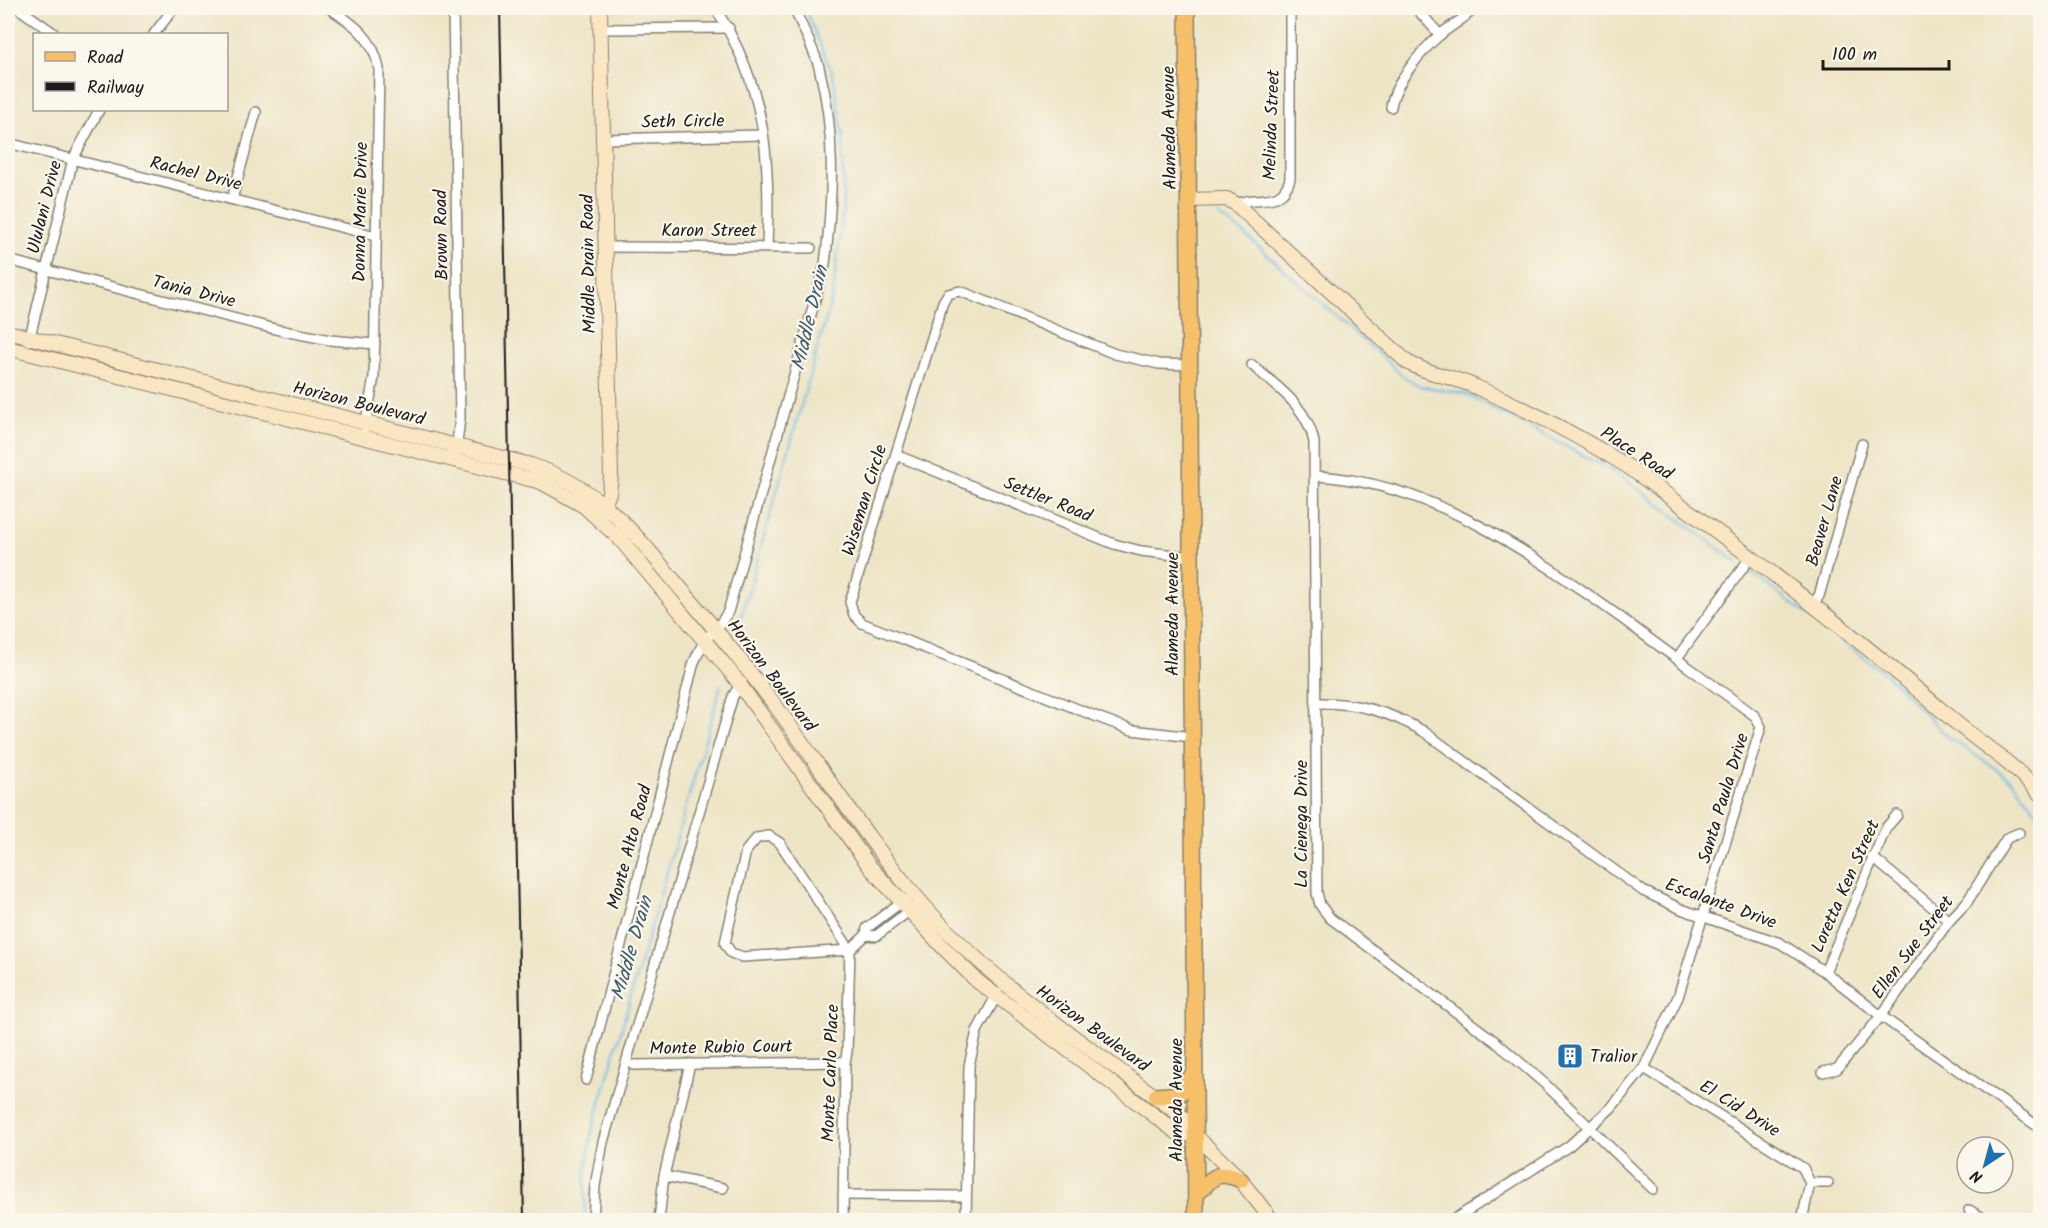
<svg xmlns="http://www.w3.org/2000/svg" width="2048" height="1228" font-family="Kalam,sans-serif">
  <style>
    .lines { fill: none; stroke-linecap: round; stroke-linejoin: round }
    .stream { stroke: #6bbce7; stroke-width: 2 }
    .street-casing { stroke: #858071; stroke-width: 12 }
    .secondary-casing { stroke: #858071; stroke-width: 16 }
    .primary-casing { stroke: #858071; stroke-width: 18 }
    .street { stroke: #fff; stroke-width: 9 }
    .secondary { stroke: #fbe6c4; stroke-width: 14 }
    .primary { stroke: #f6c06b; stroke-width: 15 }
    .rail { stroke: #1c1c1c; stroke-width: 2 }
    .labels { text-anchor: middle; stroke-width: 4.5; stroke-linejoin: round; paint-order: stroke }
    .street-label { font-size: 18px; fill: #1c1c1c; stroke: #fbf7ec }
    .poi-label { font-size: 18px; fill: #1c1c1c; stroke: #fbf7ec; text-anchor: start }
    .water-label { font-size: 20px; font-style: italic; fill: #3c5c6d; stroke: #fbf7ec }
  </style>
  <rect width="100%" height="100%" fill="#fbf7ec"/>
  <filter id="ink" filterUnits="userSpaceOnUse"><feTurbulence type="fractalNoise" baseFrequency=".0167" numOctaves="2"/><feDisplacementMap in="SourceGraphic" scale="12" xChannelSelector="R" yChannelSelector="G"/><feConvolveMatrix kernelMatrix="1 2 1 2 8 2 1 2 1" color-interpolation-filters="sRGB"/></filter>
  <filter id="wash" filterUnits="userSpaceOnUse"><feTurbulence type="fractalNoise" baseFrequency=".008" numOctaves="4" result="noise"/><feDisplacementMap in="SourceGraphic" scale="24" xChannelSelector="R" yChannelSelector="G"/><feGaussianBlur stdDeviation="1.35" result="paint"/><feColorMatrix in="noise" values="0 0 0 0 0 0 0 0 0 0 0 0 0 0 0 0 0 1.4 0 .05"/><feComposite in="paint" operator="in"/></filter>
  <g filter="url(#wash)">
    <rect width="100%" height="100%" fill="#eee5c6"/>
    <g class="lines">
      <!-- stream -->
      <g class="stream">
        <polyline points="1218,215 1242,232 1406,378 1420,386 1466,394 1618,474 1738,563"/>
        <polyline points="1749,571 1885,673 1947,736 2012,780 2040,816"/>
        <polyline points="737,631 833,294 843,208 843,136 833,75 805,8"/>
        <polyline points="585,1220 585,1178 592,1131 721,685"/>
      </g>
    </g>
  </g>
  <g filter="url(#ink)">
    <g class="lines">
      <defs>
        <g id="street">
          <polyline points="18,8 55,34"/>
          <path d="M 329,8 C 354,24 374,38 379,69 L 374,377 L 365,427"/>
          <polyline points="453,8 460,418 456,452"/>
          <path d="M 715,8 C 765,85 771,156 767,247"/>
          <polyline points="1416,8 1440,35"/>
          <polyline points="601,29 729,28"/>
          <polyline points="154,34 174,8"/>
          <path d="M 1391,107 C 1394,83 1423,49 1441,34 C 1452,25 1465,19 1474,8"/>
          <polyline points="604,139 763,135"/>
          <polyline points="8,143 376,236"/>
          <polyline points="232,199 256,112"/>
          <path d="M 1236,204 C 1257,194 1281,209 1290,179 L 1290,8"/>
          <polyline points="606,247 811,248"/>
          <polyline points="8,260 279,330 330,340 375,344"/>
          <polyline points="29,341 73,159 99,110"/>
          <polyline points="1191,365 1159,364 1115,354 960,291 948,294 943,302 850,602 854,615 862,623 1100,718 1132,730 1192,737"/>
          <path d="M 1252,365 C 1278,388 1307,406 1314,442 L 1317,893 L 1320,905 L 1330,918 L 1496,1042 L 1545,1084 L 1653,1189"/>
          <polyline points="896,455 1114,544 1141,551 1191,557"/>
          <path d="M 1316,476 C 1431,482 1529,552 1620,617 C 1665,651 1711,683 1755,716 L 1761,727 L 1678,997 L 1644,1068 L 1611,1108 L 1569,1146 L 1453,1220"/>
          <polyline points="1813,604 1819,596 1862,444"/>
          <polyline points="1677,658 1750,558"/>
          <path d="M 1317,703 C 1357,702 1389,712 1423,731 L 1643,891 L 1681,909 L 1780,943 L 1825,972 L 1881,1016 L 2040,1128"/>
          <polygon points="769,836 780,843 850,950 742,957 731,953 725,943 746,851 757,838"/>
          <polyline points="1872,857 1949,921"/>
          <polyline points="904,900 867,928 866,935 876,936 913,908"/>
          <polyline points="1825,972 1886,828 1897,815"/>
          <polyline points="634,1065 845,1062"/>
          <polyline points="1644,1068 1803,1168 1810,1183 1802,1220"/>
          <polyline points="1823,1072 1837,1069 1881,1016 1949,921 1967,902 2007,838 2019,833"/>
          <path d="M 586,1080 L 694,662 L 705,639 L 716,630 L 728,612 L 825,264 C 833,197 836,133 819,67 C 813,47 802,27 794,8"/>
          <polyline points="664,1176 723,1188"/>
          <polyline points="1810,1183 1828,1183"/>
          <polyline points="843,1195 966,1196"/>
          <polyline points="1969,1210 1986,1220"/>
          <polyline points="593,1220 595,1186 603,1142 733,696 742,682"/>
          <polyline points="659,1220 664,1176 690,1064"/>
          <polyline points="843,1220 845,1062 847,1052 850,950 866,935"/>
          <polyline points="966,1220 969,1066 977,1031 998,993"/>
        </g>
        <g id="secondary">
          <polyline points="600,8 611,476 609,493 602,511"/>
          <path d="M 1189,200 L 1227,199 L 1236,204 L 1407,362 C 1429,375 1453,376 1476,387 C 1527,409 1579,436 1627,466 C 1737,545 1845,626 1947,715 C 1977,742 2014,763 2040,794"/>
          <path d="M 8,332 L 531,465 C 604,489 639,539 686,595 C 717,631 746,667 775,705 C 825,773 870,845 926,908 C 1000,991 1096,1051 1184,1118 L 1196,1136 L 1238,1177 L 1272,1220"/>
          <polyline points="8,348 541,482 584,506 620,539 733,675 870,867 942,946 977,981 1176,1132 1196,1136"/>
        </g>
        <g id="primary">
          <polyline points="1187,8 1196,1220"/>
          <polyline points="1156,1096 1180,1094 1194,1072"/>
          <path d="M 1196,1195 C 1214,1176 1216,1170 1241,1180"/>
        </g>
      </defs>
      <!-- street casing -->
      <use href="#street" class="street-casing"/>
      <!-- secondary casing -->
      <use href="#secondary" class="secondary-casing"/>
      <!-- primary casing -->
      <use href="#primary" class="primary-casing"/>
      <!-- street -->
      <use href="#street" class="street"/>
      <!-- secondary -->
      <use href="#secondary" class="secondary"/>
      <!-- primary -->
      <use href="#primary" class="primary"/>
      <!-- rail -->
      <polyline class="rail" points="500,8 524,1220"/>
    </g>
  </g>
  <!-- icons -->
  <defs>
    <symbol id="building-square" viewBox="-11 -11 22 22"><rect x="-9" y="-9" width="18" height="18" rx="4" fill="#1f6fb2" stroke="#fbf7ec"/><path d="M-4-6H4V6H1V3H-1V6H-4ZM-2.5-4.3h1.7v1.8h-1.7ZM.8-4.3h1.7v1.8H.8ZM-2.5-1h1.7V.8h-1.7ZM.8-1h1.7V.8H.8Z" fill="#fff"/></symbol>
  </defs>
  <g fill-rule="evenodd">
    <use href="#building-square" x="1555" y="1041" width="30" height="30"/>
  </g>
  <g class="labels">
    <!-- street labels -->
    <g class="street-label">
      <text transform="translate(683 121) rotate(-1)" y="6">Seth Circle</text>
      <text transform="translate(1271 125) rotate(-88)" y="6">Melinda Street</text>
      <text transform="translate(1169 128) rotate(-91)" y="6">Alameda Avenue</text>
      <text transform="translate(196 173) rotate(14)" y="6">Rachel Drive</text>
      <text transform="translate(44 207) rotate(-76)" y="6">Ululani Drive</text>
      <text transform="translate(360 212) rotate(-89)" y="6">Donna Marie Drive</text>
      <text x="709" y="236">Karon Street</text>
      <text transform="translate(441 235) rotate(-91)" y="6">Brown Road</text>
      <text transform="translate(588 264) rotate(-91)" y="6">Middle Drain Road</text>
      <text transform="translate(194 291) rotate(14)" y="6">Tania Drive</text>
      <text transform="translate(359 403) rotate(14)" y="6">Horizon Boulevard</text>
      <text transform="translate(1637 453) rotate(33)" y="6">Place Road</text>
      <text transform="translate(1048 499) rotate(22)" y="6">Settler Road</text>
      <text transform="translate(864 500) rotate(-73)" y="6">Wiseman Circle</text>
      <text transform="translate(1824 521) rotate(-74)" y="6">Beaver Lane</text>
      <text transform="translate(1172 614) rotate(-90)" y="6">Alameda Avenue</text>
      <text transform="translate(772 675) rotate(53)" y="6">Horizon Boulevard</text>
      <text transform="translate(1723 798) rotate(-73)" y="6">Santa Paula Drive</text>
      <text transform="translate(1301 824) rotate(-90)" y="6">La Cienega Drive</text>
      <text transform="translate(629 847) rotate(-75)" y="6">Monte Alto Road</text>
      <text transform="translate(1845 886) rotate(-66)" y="6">Loretta Ken Street</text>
      <text transform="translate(1721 903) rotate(20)" y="6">Escalante Drive</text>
      <text transform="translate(1912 947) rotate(-53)" y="6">Ellen Sue Street</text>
      <text transform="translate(1093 1028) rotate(36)" y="6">Horizon Boulevard</text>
      <text transform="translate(721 1047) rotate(-1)" y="6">Monte Rubio Court</text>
      <text transform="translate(830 1073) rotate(-88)" y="6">Monte Carlo Place</text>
      <text transform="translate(1176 1100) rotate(-90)" y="6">Alameda Avenue</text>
      <text transform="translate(1740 1108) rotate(32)" y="6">El Cid Drive</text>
    </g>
    <!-- poi labels -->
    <g class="poi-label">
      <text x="1590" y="1062">Tralior</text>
    </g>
    <!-- water labels -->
    <g class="water-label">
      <text transform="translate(809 318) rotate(-77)" y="7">Middle Drain</text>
      <text transform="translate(631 948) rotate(-74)" y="7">Middle Drain</text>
    </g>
  </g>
  <!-- margin -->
  <rect width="2048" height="1228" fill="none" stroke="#fbf7ec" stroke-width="30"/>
  <!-- legend -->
  <rect x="33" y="33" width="195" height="78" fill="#fbf7ec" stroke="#a29f99" stroke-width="1.5"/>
  <rect x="45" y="52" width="30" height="9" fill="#f6c06b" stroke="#a29f99" stroke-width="1.5"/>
  <text x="87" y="63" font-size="18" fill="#1c1c1c">Road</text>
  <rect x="45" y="82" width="30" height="9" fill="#1c1c1c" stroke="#a29f99" stroke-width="1.5"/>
  <text x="87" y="93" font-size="18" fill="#1c1c1c">Railway</text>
  <!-- north arrow -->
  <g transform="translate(1985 1165) rotate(216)"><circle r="28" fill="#fbf7ec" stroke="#a29f99" stroke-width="1.5"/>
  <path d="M0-4.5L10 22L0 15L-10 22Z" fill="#1f6fb2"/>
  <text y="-9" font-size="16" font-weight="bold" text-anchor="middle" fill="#1c1c1c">N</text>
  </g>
  <!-- scale -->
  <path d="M1823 60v9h126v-9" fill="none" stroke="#1c1c1c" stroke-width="3"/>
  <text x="1832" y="60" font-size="18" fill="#1c1c1c" stroke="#fbf7ec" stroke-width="4.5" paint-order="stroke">100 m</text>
</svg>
